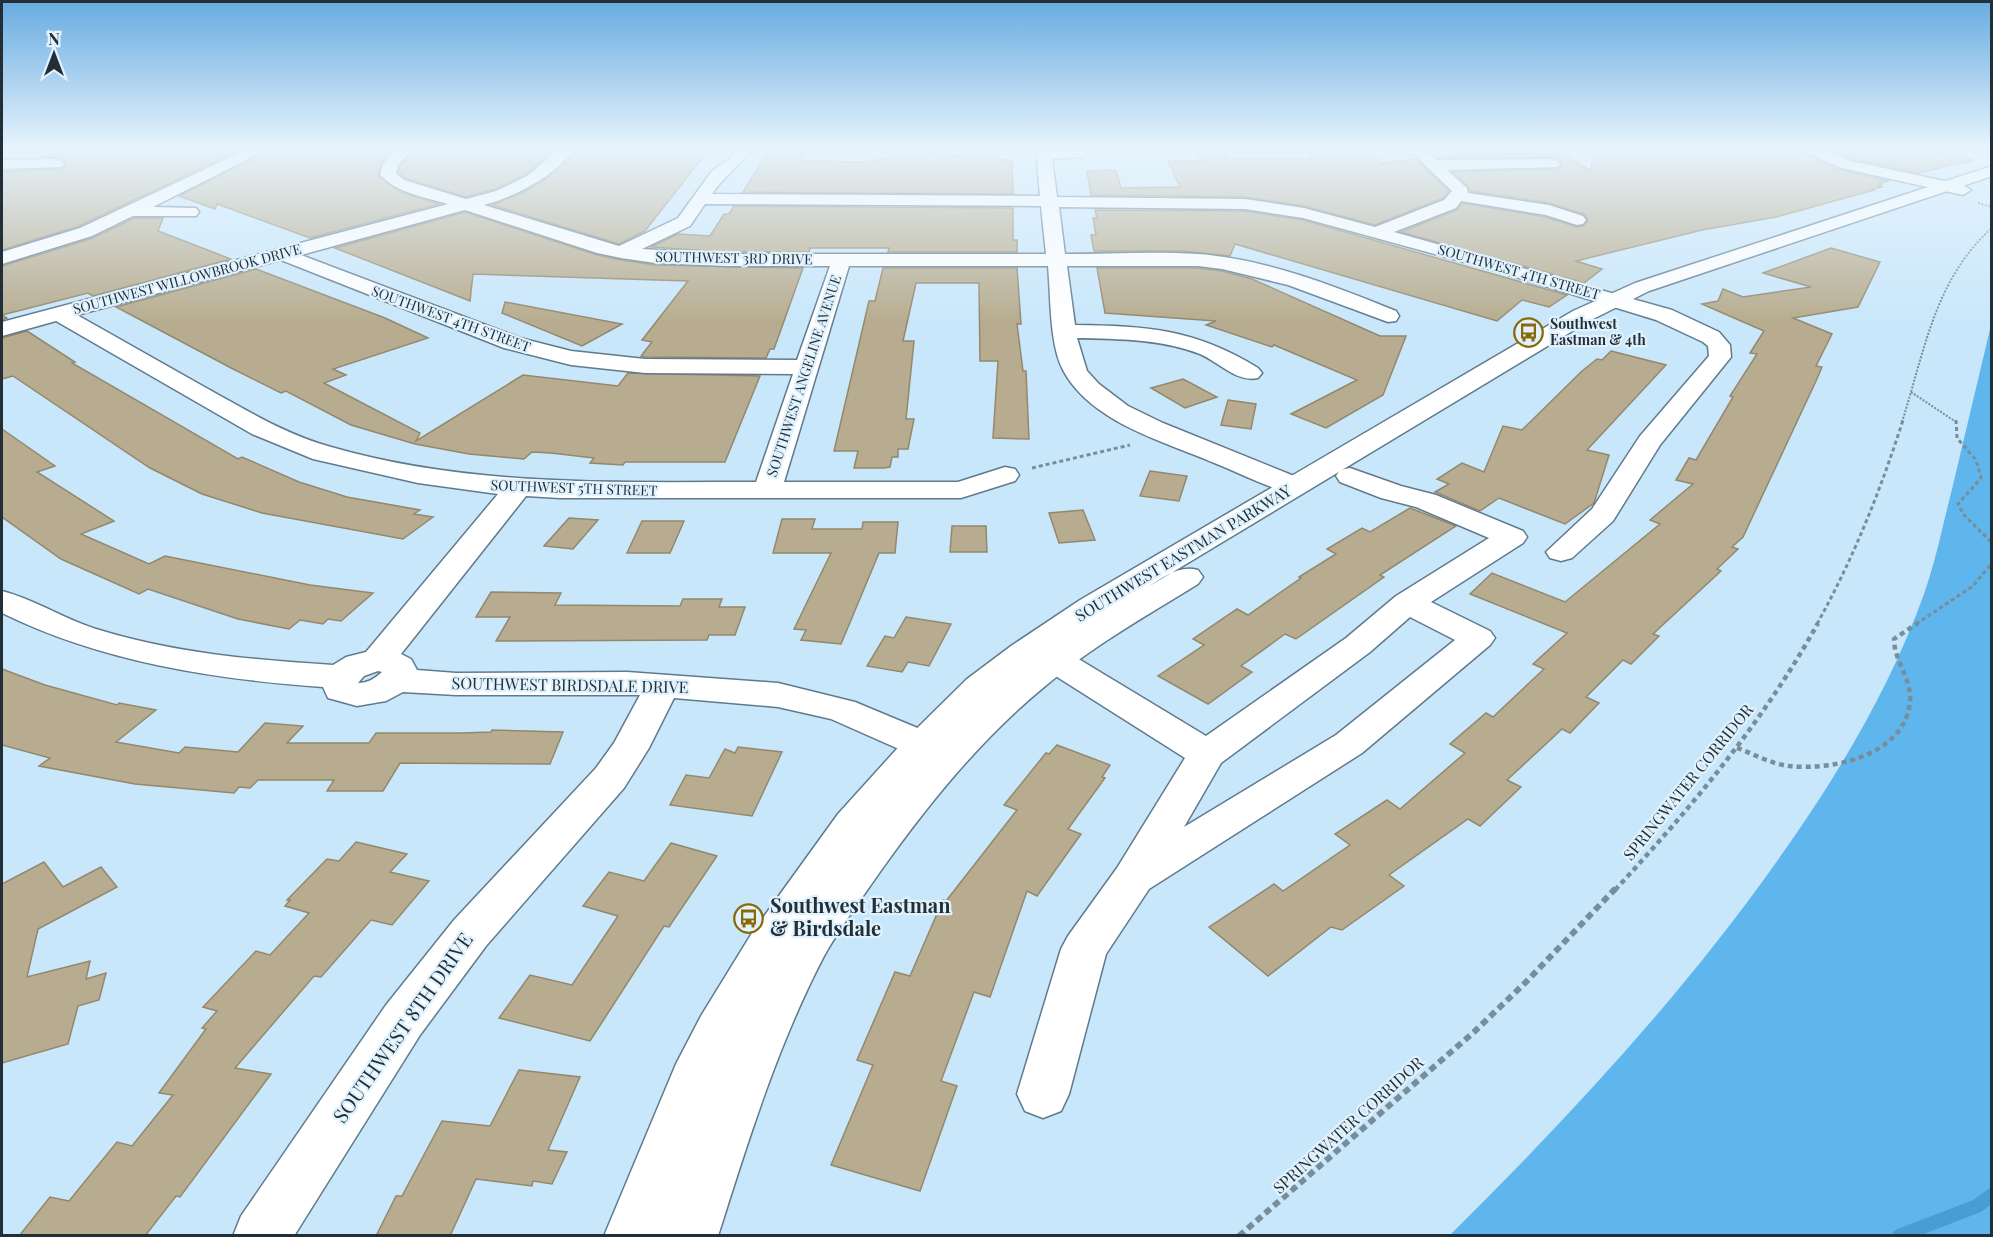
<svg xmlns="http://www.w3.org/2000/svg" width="1993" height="1237" font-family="'Playfair Display',serif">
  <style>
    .forest { fill: #5fb6ec }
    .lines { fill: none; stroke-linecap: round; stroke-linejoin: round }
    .stream { stroke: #469ed3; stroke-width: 14 }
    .building { fill: #b7ac8f; stroke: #93886c; stroke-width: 1.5 }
    .minor-casing { stroke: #607a8d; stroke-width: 3 }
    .major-casing { stroke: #607a8d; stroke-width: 3 }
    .path-far3 { stroke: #778d9a; stroke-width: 2; stroke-dasharray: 2 1.5; stroke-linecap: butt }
    .path-far2 { stroke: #778d9a; stroke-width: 3; stroke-dasharray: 4 3; stroke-linecap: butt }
    .path-far1 { stroke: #778d9a; stroke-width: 4.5; stroke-dasharray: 5 4; stroke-linecap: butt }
    .path { stroke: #778d9a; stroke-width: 6; stroke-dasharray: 7 4.5; stroke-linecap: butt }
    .minor { fill: #fff; fill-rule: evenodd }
    .major { fill: #fff; fill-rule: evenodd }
    .labels { text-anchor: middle; stroke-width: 4.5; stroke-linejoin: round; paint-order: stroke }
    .far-street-label { font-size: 14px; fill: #232f36; stroke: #e1f2ff }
    .far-poi-label { font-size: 14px; font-weight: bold; fill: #232f36; stroke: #e1f2ff; text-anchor: start }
    .street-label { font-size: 16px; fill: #232f36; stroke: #e1f2ff }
    .near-poi-label { font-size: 20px; font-weight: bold; fill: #232f36; stroke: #e1f2ff; text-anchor: start }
    .near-street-label { font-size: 20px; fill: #232f36; stroke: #e1f2ff }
  </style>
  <rect width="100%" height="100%" fill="#c9e7fb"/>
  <!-- forest -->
  <path class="forest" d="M 1991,325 L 1991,1235 L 1450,1235 C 1567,1119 1679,999 1775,864 C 1835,780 1889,691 1924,594 C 1936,560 1943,524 1952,489 C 1965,434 1978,380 1991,325 Z"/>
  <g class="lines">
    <!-- stream -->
    <polyline class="stream" points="1899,1236 1977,1206 1992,1195"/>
  </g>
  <!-- building -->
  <g class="building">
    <polygon points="68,148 244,148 79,226 2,250 2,172 61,169 66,164 62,159 40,157"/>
    <polygon points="272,148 394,148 381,163 378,176 401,192 439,204 310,238 217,204 215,209 179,196"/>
    <polygon points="415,148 556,148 526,174 495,189 466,197 405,178 399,172 400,166"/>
    <polygon points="578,148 710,148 645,231 619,244 492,205 524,192 547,178"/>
    <polygon points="770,148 806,148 800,161 866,162 888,158 902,150 974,157 975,148 998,148 998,160 1012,160 1013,194 743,192"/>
    <polygon points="1194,148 1222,148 1229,159 1314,159 1305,148 1366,148 1381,163 1416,159 1449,191 1443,198 1375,225 1304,206 1245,197 1091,195 1087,171 1116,170 1121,188 1180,187 1168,161 1201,161"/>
    <polygon points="1594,148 1794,148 1841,170 1889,181 1878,183 1882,184 1878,186 1883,187 1872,189 1874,190 1776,217 1702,230 1576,261 1602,269 1584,283 1401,232 1457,210 1462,203 1545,217 1576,227 1583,226 1588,220 1584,214 1549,203 1470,191 1468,186 1453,172 1557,169 1562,164 1558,159 1552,157 1436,157 1490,151 1499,154 1562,153 1591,171"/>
    <polygon points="1825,148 1918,148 1973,160 1919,173 1852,159"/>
    <polygon points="734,206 1013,208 1013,240 1017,240 1017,252 888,252 889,248 810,248 809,252 726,252 651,247 678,234 710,236 724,214 729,214"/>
    <polygon points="1095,210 1245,211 1303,220 1567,295 1549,307 1522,300 1497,321 1235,244 1230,256 1182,251 1094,251 1091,235 1096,235 1093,218 1097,218"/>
    <polygon points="465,212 597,255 621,260 655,265 803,268 774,349 770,349 766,358 645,357 641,356 652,342 642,340 688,281 473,274 470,301 335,248"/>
    <polygon points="134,218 163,218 158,231 231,259 93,296 88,293 2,315 7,318 2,320 2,266 93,238"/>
    <polygon points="1831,248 1880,262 1858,307 1793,318 1832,334 1816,366 1822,367 1816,381 1743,537 1732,547 1738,549 1717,569 1721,571 1653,634 1659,636 1631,664 1623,660 1586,697 1599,703 1570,733 1562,729 1507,780 1521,787 1480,826 1468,819 1389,875 1404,886 1342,930 1331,927 1268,976 1209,927 1274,884 1283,891 1350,845 1335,834 1387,800 1400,809 1465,753 1450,744 1486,713 1493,717 1544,669 1533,664 1567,633 1470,594 1492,573 1565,602 1660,524 1650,520 1693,484 1676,480 1689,458 1696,460 1733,397 1730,396 1757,354 1750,353 1764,331 1702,304 1718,301 1723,289 1743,297 1811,287 1763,273"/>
    <polygon points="883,268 1017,268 1021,324 1017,324 1023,371 1026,371 1029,439 993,438 998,361 980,361 979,283 916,283 903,341 914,341 906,419 914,419 908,449 898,449 898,457 892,457 890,467 884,468 854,468 858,451 834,451 869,301 875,301"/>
    <polygon points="1097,268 1198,268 1222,271 1252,279 1380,336 1406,336 1383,395 1326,428 1291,414 1357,380 1274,345 1272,347 1206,325 1216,321 1105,313"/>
    <polygon points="256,269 385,318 428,338 333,369 346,375 324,383 420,433 416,441 523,375 618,386 628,373 760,376 725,462 625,462 623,465 590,463 594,458 551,453 532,452 524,459 469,454 415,444 351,425 286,391 281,393 233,369 116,307"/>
    <polygon points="505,302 622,324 582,346 502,313"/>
    <polygon points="27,331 75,362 72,363 238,459 242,457 299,482 347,497 420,510 414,514 433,517 403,539 262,513 202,494 150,468 13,376 2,379 2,338"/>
    <polygon points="1611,351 1666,365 1587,450 1609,455 1594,503 1565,524 1499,498 1480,511 1435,492 1449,484 1437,479 1462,463 1484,472 1503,426 1522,430 1582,371 1597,359 1602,360"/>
    <polygon points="1183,379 1217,397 1185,408 1151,388"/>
    <polygon points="1228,400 1256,404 1251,429 1221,425"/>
    <polygon points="2,429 55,466 37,472 114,521 81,534 149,564 165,556 310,585 373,593 341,621 328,619 323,624 300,620 289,629 238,619 148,589 139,594 61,559 2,517"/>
    <polygon points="1150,471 1187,476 1179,501 1140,496"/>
    <polygon points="1410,508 1456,526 1380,575 1384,577 1296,639 1285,634 1241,666 1252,672 1208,704 1158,676 1204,645 1193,639 1237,609 1248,615 1301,578 1299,577 1336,554 1327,549 1362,528 1370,532"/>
    <polygon points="1083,510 1095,540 1059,543 1049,513"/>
    <polygon points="569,518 598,520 573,549 544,546"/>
    <polygon points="782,519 815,519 812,529 862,529 863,522 898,522 895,553 879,553 841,644 801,640 806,630 794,629 831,553 773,553"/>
    <polygon points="642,521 684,521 670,553 627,553"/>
    <polygon points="952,526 986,526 987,552 950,552"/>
    <polygon points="491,592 561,593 555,605 680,606 683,599 722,599 719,607 745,607 735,635 709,635 707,640 496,641 510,617 476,617"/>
    <polygon points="906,617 951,624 929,666 908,662 902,672 867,666 885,636 894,638"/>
    <polygon points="2,669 45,685 117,705 119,703 156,710 116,742 179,753 185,747 238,752 265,723 303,726 287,743 369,743 376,733 460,733 491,732 492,730 563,732 550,764 400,763 383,791 327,791 334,780 258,780 250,788 239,787 234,793 135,784 39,766 50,758 2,745"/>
    <polygon points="1057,745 1110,765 1102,777 1105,778 1068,829 1081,834 1037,896 1027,891 990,997 974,992 941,1081 957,1086 920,1191 831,1165 873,1065 857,1060 895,972 910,976 943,900 946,901 1017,810 1004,805 1046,753 1049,754"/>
    <polygon points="738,747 782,752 752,816 670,805 686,775 709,778 725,749 735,753"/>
    <polygon points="356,842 407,854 390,872 429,881 392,925 371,920 321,977 314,976 235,1068 271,1074 180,1197 176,1196 145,1236 19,1236 50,1197 69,1201 117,1142 132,1146 173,1095 159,1093 206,1029 202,1028 217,1011 203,1007 256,951 270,955 309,913 285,906 290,900 287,900 327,859 339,861"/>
    <polygon points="671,843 717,856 669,927 664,926 590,1041 499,1018 530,975 572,985 618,916 583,906 609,872 644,881"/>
    <polygon points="44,862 63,887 101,867 117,887 38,929 27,977 90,961 86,979 106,973 99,1000 78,1006 68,1044 2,1063 2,884"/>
    <polygon points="519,1070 580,1077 548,1150 567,1152 552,1184 533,1181 532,1186 476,1179 450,1236 376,1236 396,1196 402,1196 442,1121 490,1126"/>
  </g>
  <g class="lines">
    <defs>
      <g id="minor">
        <polygon points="250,148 270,148 153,207 196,208 199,212 196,216 133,216 92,236 2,264 2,252 80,228"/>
        <path d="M 397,148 L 413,148 L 398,165 L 396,173 L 404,180 L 466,199 L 496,191 L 527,176 L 560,148 L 576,148 C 553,177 519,195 484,205 L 619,246 L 678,218 L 712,171 L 731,158 L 737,148 L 752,148 C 740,166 724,176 712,194 L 1040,196 L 1036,148 L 1050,148 L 1051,150 L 1091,148 L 1083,157 L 1052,159 L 1057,197 L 1245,199 L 1304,208 L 1375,227 L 1444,200 L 1452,191 L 1407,148 L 1423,148 L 1436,160 L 1552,159 L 1557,161 L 1560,164 L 1557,167 L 1447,170 L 1467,188 L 1468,193 L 1549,205 L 1583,216 L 1586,220 L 1583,224 L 1577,225 L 1546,215 L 1461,201 L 1456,208 L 1394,232 L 1672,310 L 1719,332 L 1730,345 L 1731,357 L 1660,445 L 1613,521 L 1572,558 L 1561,561 L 1550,558 L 1546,552 L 1592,509 L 1640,436 L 1709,356 L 1708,346 L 1703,342 L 1656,320 L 1493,270 L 1303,218 L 1245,209 L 1059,207 L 1065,254 C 1109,254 1154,251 1198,254 C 1266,259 1334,286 1396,311 L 1399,316 L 1396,321 L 1388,322 L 1288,285 L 1222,269 L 1198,266 L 1067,266 L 1075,325 C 1148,326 1195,329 1258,368 L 1262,373 L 1258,378 C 1237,383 1219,362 1200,354 C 1161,339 1119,339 1077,338 L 1087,371 L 1099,384 L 1128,406 L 1163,423 L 1304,480 L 1308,486 L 1304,492 L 1294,494 C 1268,488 1242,474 1217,464 C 1166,442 1091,423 1063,370 C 1049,343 1051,296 1048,266 L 849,266 L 784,482 L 958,482 L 1005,467 L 1015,469 L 1019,475 L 1015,481 L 961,498 L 560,498 L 526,496 L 401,654 L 411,659 L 417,670 L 456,673 L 627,672 L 778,683 L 855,702 L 963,747 L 968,756 L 963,765 L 949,769 L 935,765 L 831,719 L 778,707 L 674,698 L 649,748 L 624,788 L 486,946 L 420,1035 L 294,1236 L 233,1236 L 241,1216 L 386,1005 L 454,920 L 596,768 L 614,743 L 640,695 L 456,695 L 403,692 L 386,701 L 357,706 L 328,698 L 323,687 C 212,679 102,662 2,613 L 2,591 C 34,599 64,619 96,629 C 173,653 253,660 333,665 L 346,657 L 366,652 L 498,494 L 418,483 L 313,459 L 252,434 L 56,321 L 2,336 L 2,322 L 448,204 C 425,197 395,193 380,174 L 383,164 ZM 705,204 L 1041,206 L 1046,254 L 726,254 L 642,249 L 690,226 ZM 465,210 L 597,253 L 621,258 L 655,263 L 726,266 L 830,266 L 797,360 L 645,359 L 571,351 L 520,338 L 301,255 ZM 281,260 L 504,348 L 571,365 L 645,373 L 793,374 L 756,482 C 613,482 470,487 331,447 C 287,435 248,411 208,389 C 164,364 121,340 77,315 ZM 378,671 L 382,672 C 374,679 368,683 358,683 L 364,676 Z"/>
        <polygon points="1796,148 1818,148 1851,161 1963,185 1971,190 1963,195 1842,168"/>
        <polygon points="56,159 61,161 64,164 61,167 2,169 2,160"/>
        <path d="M 1350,468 L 1401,486 L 1436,495 L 1523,531 L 1527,537 L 1523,543 L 1431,602 L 1490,631 L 1495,638 L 1490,645 L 1362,753 L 1149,889 L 1106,954 L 1069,1094 L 1061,1111 L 1043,1118 L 1025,1111 L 1017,1094 L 1061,949 L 1068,936 L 1117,868 L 1185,758 L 1043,668 L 1038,660 L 1043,652 L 1055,649 L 1067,652 L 1206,736 L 1346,638 L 1396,596 L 1489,538 L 1416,507 L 1381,498 L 1340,482 L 1336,476 L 1340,470 ZM 1410,617 L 1455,640 L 1336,735 L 1184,827 L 1221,763 L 1370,652 Z"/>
      </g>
      <path id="major" d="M 1992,166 L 1992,176 L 1649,291 L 1589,321 L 1148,587 C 1164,577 1178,565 1198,570 L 1203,577 L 1198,584 C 1146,616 1091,647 1044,687 C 981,739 929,803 882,869 C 862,898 841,926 824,956 C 778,1044 748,1141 718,1236 L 661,1236 L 662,1233 L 661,1236 L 604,1236 L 676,1064 L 701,1016 L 752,933 L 838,814 L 904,741 L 967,679 L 1011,646 L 1080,600 L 1573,311 L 1635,283 Z"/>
    </defs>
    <!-- minor casing -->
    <use href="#minor" class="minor-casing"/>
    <!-- major casing -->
    <use href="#major" class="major-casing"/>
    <!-- path-far3 -->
    <g class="path-far3">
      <polyline points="1978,203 1992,207"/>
      <polyline points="1911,392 1956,422"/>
      <path d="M 1902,422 C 1924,353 1935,278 1992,228"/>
    </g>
    <!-- path-far2 -->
    <g class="path-far2">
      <polyline points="1956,420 1957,438 1976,460 1981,478 1958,504 1964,515 1992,543"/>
      <polyline points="1032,468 1130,445"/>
      <path d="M 1817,624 C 1853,559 1880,492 1903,420"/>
      <polyline points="1916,624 1973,586 1992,563"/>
    </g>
    <!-- path-far1 -->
    <g class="path-far1">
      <path d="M 1737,748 C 1754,754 1771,764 1789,766 C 1833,771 1906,755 1910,701 C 1912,679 1894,661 1894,639 L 1918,623"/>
      <path d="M 1615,890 C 1691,808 1764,721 1818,623"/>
    </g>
    <!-- path -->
    <polyline class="path" points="1239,1236 1474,1032 1528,980 1616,888"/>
    <!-- minor -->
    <use href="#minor" class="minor"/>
    <!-- major -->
    <use href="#major" class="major"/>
  </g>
  <!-- sky -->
  <linearGradient id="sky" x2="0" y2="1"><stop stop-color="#67abe0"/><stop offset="0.46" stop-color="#e7f4fd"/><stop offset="1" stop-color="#e7f4fd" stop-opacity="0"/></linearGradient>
  <rect width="1993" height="322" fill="url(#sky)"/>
  <!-- icons -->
  <defs>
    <symbol id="bus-ring" viewBox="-11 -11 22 22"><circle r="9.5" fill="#e1f2ff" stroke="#876a07" stroke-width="1.5"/><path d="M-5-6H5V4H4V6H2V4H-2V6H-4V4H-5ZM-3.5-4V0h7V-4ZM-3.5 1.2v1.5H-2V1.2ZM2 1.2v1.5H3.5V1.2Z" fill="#876a07"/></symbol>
  </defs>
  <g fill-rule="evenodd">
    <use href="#bus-ring" x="1512" y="316" width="33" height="33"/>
    <use href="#bus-ring" x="732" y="902" width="33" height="33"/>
  </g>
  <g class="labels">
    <!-- far-street labels -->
    <g class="far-street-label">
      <text transform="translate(734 258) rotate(1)" y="5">SOUTHWEST 3RD DRIVE</text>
      <text transform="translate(1519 272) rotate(16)" y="5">SOUTHWEST 4TH STREET</text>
      <text transform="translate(187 279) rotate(-15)" y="5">SOUTHWEST WILLOWBROOK DRIVE</text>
      <text transform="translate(451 319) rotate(20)" y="5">SOUTHWEST 4TH STREET</text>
      <text transform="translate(804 376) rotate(-72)" y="5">SOUTHWEST ANGELINE AVENUE</text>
      <text transform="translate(574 488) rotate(2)" y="5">SOUTHWEST 5TH STREET</text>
    </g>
    <!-- far-poi labels -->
    <g class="far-poi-label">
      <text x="1550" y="329">Southwest<tspan x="1550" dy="16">Eastman &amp; 4th</tspan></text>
    </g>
    <!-- street labels -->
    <g class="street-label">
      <text transform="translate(1183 553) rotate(-31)" y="6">SOUTHWEST EASTMAN PARKWAY</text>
      <text transform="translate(570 685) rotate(1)" y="6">SOUTHWEST BIRDSDALE DRIVE</text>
      <text transform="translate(1688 782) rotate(-51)" y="6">SPRINGWATER CORRIDOR</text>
      <text transform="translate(1348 1125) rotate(-42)" y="6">SPRINGWATER CORRIDOR</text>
    </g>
    <!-- near-poi labels -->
    <g class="near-poi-label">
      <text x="770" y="913">Southwest Eastman<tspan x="770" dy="23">&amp; Birdsdale</tspan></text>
    </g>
    <!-- near-street labels -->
    <g class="near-street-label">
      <text transform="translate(403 1028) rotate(-55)" y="7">SOUTHWEST 8TH DRIVE</text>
    </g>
  </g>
  <!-- border -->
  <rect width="1993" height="1237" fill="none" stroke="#232f36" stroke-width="6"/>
  <!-- north arrow -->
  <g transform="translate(54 54)" stroke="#e1f2ff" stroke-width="4.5" paint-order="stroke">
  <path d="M0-4.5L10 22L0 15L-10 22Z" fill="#232f36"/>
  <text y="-9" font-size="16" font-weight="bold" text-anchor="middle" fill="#232f36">N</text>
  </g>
</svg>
